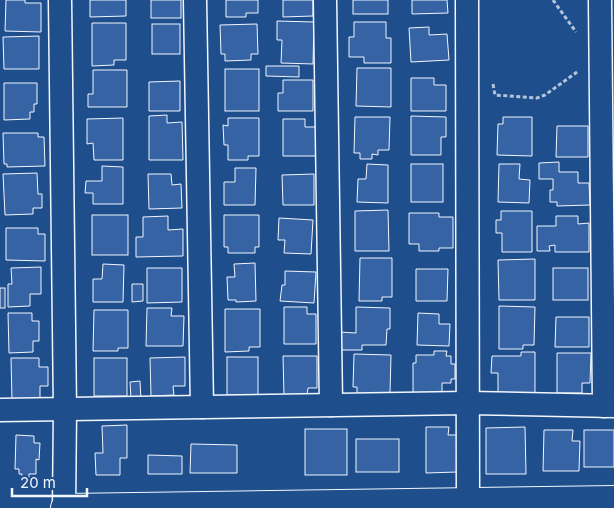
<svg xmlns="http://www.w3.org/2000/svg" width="614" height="508" font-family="Inter,sans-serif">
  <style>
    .building { fill: #3563a3; stroke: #f2f6ff }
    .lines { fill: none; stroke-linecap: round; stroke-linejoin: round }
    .street-casing { stroke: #f2f6ff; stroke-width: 25 }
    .secondary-casing { stroke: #f2f6ff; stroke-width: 30 }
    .path { stroke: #b3c4dc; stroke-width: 3; stroke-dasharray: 4 2.5; stroke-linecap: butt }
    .street { stroke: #1f4e8c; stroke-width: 22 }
    .secondary { stroke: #1f4e8c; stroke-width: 28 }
  </style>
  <rect width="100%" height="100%" fill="#1f4e8c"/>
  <!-- building -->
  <g class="building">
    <polygon points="6,0 25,0 25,3 41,3 41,32 5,31"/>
    <polygon points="90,0 126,0 126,16 90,17"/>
    <rect x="151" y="0" width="30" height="18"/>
    <polygon points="226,0 258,0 258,13 246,13 246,17 226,17"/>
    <polygon points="283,0 313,0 313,16 283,17"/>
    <rect x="353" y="0" width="35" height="14"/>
    <polygon points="412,0 447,0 448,13 412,14"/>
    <polygon points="277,21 314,22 313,64 281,63 282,40 277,40"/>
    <polygon points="354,22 386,22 386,38 391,38 391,63 364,63 364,57 349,57 349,37 354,37"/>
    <polygon points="92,23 126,23 126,60 114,60 114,65 92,66"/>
    <rect x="152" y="24" width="28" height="30"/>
    <polygon points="257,24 258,54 251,54 251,60 225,61 225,54 221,54 220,25"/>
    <polygon points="429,27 429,35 447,34 449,60 411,62 409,28"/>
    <polygon points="39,36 39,69 4,69 3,37"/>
    <polygon points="266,66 299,66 299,77 266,76"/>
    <polygon points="357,68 391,68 391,107 356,106"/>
    <rect x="225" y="69" width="34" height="42"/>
    <polygon points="93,70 127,70 127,107 88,107 88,94 93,94"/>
    <polygon points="411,78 434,78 434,85 446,85 446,111 411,111"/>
    <polygon points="283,80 313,80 313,111 278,111 278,93 283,93"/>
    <polygon points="180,81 180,111 149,111 149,82"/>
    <polygon points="4,83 37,83 37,104 34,104 34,112 30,112 30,119 4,120"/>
    <polygon points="167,115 167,123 182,122 183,160 149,160 149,116"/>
    <polygon points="411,116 446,117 446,137 441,137 441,155 411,155"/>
    <polygon points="355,117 390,117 389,150 378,150 378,155 372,154 372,159 360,159 360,153 354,153"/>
    <polygon points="503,117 532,117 532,156 497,155 498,124 503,124"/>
    <polygon points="123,118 123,160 94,160 93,143 87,144 87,119"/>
    <polygon points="228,118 259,118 259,156 248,156 248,160 228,160 228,145 224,145 223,125 228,126"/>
    <polygon points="283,119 305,119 305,127 316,127 316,156 283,156"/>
    <polygon points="557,126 588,126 588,157 556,157"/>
    <polygon points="3,133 38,133 38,137 44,137 45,166 7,167 7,164 4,164"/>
    <polygon points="559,162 559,172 578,172 578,183 589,183 590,205 557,206 557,202 550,202 550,190 553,190 553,179 539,179 539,163"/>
    <polygon points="367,164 388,165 388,203 357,202 358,179 366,179"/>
    <rect x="411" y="164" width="32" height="38"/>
    <polygon points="499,164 520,164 519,179 530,180 529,203 498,202"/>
    <polygon points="102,166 123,167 123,204 93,204 93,193 85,193 86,181 102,181"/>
    <polygon points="235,168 256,168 255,205 224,205 224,182 235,182"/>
    <polygon points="37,173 38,194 42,194 42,208 33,208 33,214 5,215 3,174"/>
    <polygon points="148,174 171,174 172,185 181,184 182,208 149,209"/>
    <polygon points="314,174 314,205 283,205 282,175"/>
    <polygon points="388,210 389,251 355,251 355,211"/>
    <polygon points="501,211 532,211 532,252 502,252 502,233 496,233 496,220 501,220"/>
    <polygon points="409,213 439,213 439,217 453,217 453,248 439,248 439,251 419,251 419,244 409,244"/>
    <rect x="92" y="215" width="36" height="40"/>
    <polygon points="224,215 259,215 259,247 255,247 255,253 228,253 228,247 224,247"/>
    <polygon points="168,216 168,230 183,229 183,256 136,257 136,237 143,237 143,217"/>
    <polygon points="556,216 578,216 578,224 589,223 589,252 555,252 555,245 549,246 550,251 537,251 537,226 556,226"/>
    <polygon points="279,218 313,220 311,254 284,253 285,240 278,240"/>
    <polygon points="6,228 38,228 38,234 45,234 45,261 6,260"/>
    <polygon points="360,258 392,258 392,297 382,297 382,301 359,301"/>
    <polygon points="535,259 535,300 499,300 498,260"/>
    <polygon points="255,263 256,301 236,302 236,300 228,300 227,277 235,277 234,264"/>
    <polygon points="103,264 124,265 123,302 93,302 93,279 102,279"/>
    <polygon points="41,267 41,294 30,294 30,306 8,307 8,284 12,284 11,268"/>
    <polygon points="147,268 182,268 182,302 147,303"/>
    <rect x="553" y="268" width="35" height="32"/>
    <polygon points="416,269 448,269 447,301 416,301"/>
    <polygon points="285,271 316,272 314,303 280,301 282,285 285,285"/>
    <polygon points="132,284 143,284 143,301 132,302"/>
    <rect x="0" y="288" width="5" height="20"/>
    <polygon points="499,306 535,307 534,345 523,345 523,349 499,349"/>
    <polygon points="284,307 307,307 307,314 316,314 316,344 284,344"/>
    <polygon points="356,307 390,308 390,329 387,329 386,345 362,345 362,350 339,350 339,332 356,333"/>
    <polygon points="147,308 172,308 171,316 184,316 183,346 146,346"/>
    <polygon points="225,309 260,309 260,347 249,347 249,351 225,352"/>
    <polygon points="94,310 128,310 128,348 118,348 118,351 93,351"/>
    <polygon points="8,313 32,313 32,321 39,321 39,341 33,341 33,352 9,353"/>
    <polygon points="418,313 439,314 439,324 450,324 449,346 417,345"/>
    <polygon points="556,317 589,317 589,347 555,347"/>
    <polygon points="434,351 447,351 446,356 451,356 451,364 455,364 455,379 451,379 451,383 442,383 442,396 413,397 413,363 416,363 416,355 434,355"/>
    <polygon points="521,352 535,352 535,396 498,396 498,373 491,373 492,356 521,356"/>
    <polygon points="557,353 591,353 590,383 582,383 582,393 557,393"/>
    <polygon points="354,354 391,355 390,393 378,393 378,398 357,397 357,387 353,387"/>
    <polygon points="283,356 317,356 317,388 308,388 307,395 284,396"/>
    <polygon points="185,357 185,386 173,386 174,395 151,396 150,358"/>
    <rect x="227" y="357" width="31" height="38"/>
    <polygon points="11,358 39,358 39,367 48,367 48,386 40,386 40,399 12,400"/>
    <rect x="94" y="358" width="33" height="38"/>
    <polygon points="140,381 141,400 131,400 130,382"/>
    <polygon points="127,425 127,458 120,458 120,475 96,475 95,453 103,453 102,426"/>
    <polygon points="426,427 449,427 448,435 457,435 457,472 426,473"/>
    <polygon points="525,427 526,474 486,474 486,428"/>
    <rect x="305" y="429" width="42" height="46"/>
    <polygon points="544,430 573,430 572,441 580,441 579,471 543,471"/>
    <rect x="584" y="430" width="30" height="37"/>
    <polygon points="16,435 34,436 34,443 40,443 39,460 36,459 36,474 29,474 29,478 22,478 22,474 19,474 19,469 15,469"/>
    <rect x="356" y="439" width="43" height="33"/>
    <polygon points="191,444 237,445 237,473 190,473"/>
    <polygon points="148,455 182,456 182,474 148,474"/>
  </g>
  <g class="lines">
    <defs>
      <g id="street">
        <polyline points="60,0 65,410 64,508"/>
        <polyline points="195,0 202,407"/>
        <polyline points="325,0 331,405"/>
        <polyline points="467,0 468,502"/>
        <polyline points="600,0 604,406"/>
        <polyline points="0,410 468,403 614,406"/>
      </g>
      <polyline id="secondary" points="65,508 614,500"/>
    </defs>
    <!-- street casing -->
    <use href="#street" class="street-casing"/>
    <!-- secondary casing -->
    <use href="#secondary" class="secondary-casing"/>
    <!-- path -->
    <g class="path">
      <polyline points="553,0 576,32"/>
      <polyline points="493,84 495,95 537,98 545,95 577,72"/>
    </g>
    <!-- street -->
    <use href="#street" class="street"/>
    <!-- secondary -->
    <use href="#secondary" class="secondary"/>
  </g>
  <!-- scale -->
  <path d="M12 488v8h75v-8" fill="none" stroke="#f2f6ff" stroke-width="2.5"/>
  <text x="20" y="488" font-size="15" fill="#f2f6ff" stroke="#1f4e8c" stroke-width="4" paint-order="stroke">20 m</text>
</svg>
